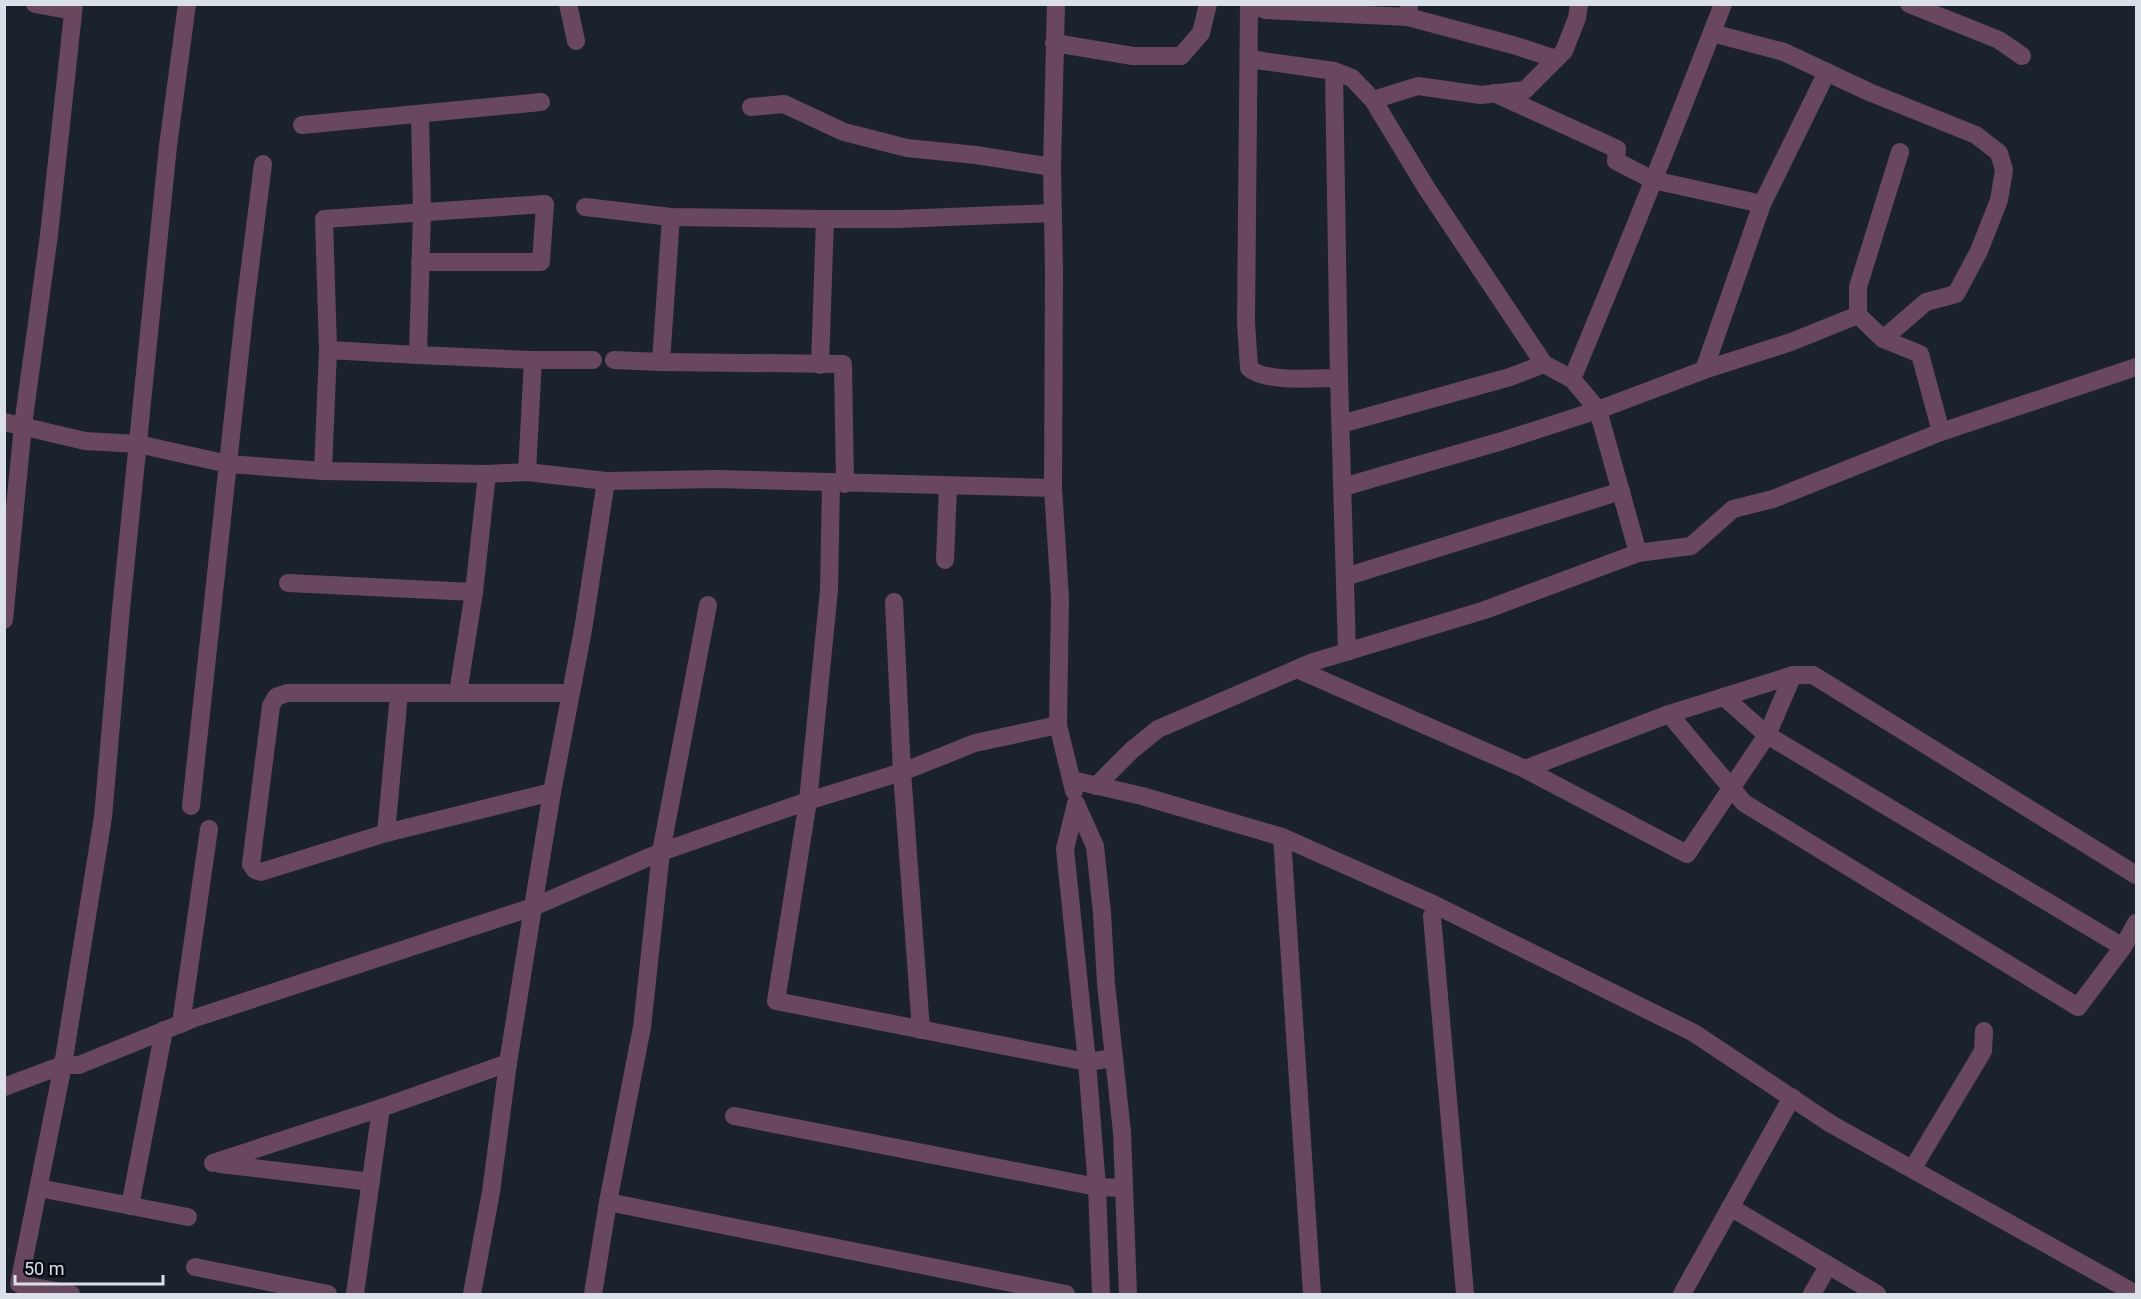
<svg xmlns="http://www.w3.org/2000/svg" width="2141" height="1299" font-family="Roboto,sans-serif">
  <style>
    .lines { fill: none; stroke-linecap: round; stroke-linejoin: round }
    .minor { stroke: #69485f; stroke-width: 18 }
    .tertiary { stroke: #69485f; stroke-width: 18 }
  </style>
  <rect width="100%" height="100%" fill="#19222d"/>
  <g class="lines">
    <!-- minor -->
    <g class="minor">
      <polyline points="35,4 73,11"/>
      <polyline points="568,4 576,41"/>
      <polyline points="1249,4 1266,10 1408,17"/>
      <polyline points="1409,4 1408,17 1513,45 1556,59"/>
      <polyline points="1909,4 1999,40 2022,56"/>
      <path d="M 1249,5 L 1246,322 L 1249,368 C 1265,383 1318,378 1339,378"/>
      <polyline points="1712,33 1784,52 1869,92 1976,135 1999,153 2004,170 1999,200 1979,251 1956,294 1926,302 1883,339"/>
      <polyline points="1054,43 1133,56 1181,56 1201,33 1208,4"/>
      <polyline points="1249,59 1334,71"/>
      <polyline points="1494,93 1617,149 1616,161 1653,180 1762,204 1827,72"/>
      <polyline points="1373,100 1418,86 1481,95 1525,90 1564,51 1577,18 1579,4"/>
      <polyline points="751,107 784,104 844,132 907,148 976,155 1052,167"/>
      <polyline points="420,115 422,211 418,355 533,360 527,472"/>
      <polyline points="302,125 541,102"/>
      <polyline points="1900,152 1858,287 1858,315 1883,339 1920,354 1941,432"/>
      <polyline points="585,207 671,217 825,219 898,219 1053,213"/>
      <polyline points="328,350 324,219 545,204 541,262 420,262"/>
      <polyline points="533,360 593,360"/>
      <polyline points="614,360 661,362 671,217"/>
      <polyline points="661,362 843,364 845,484"/>
      <path d="M 1544,364 L 1572,379 C 1624,255 1674,130 1723,4"/>
      <polyline points="820,365 825,219"/>
      <polyline points="1704,370 1762,204"/>
      <polyline points="1572,379 1598,410 1638,553"/>
      <polyline points="4,422 85,441 138,444 228,464 323,471 487,474 527,472 606,481 583,630 552,792 533,907 508,1063 491,1192 472,1294"/>
      <polyline points="1341,424 1510,377 1544,364 1427,189 1373,100 1352,78 1334,71 1339,378 1347,652"/>
      <polyline points="323,471 328,350 418,355"/>
      <polyline points="606,481 717,479 1053,488 1060,598 1058,725 1074,791"/>
      <polyline points="831,484 829,590 808,801 776,1001 1087,1062 1114,1058"/>
      <polyline points="1343,487 1502,441 1598,410 1704,370 1791,342 1858,315"/>
      <polyline points="1053,488 1054,271 1052,167 1056,4"/>
      <polyline points="945,560 948,486"/>
      <polyline points="1345,577 1621,491"/>
      <polyline points="288,583 474,592 487,474"/>
      <polyline points="894,602 902,772 921,1030"/>
      <polyline points="4,620 23,425 49,235 74,4"/>
      <polyline points="1297,669 1525,769 1669,714 1793,675 1813,675 2136,875"/>
      <polyline points="458,693 474,592"/>
      <polyline points="1724,697 1767,735 2123,947"/>
      <polyline points="1669,714 1744,803 2078,1007 2123,947 2136,923"/>
      <polyline points="1525,769 1687,854 1767,735 1793,675"/>
      <polyline points="1072,780 1142,796 1282,837 1433,904 1694,1033 1831,1124 2136,1294"/>
      <polyline points="1096,786 1132,750 1158,729 1313,662 1485,610 1638,553 1691,546 1733,509 1773,499 1941,432 2136,367"/>
      <polyline points="552,792 386,833 261,872 255,870 251,864 271,706 276,697 287,693 570,693"/>
      <polyline points="191,806 245,306 263,164"/>
      <polyline points="386,833 399,694"/>
      <polyline points="1282,837 1312,1294"/>
      <polyline points="1432,916 1465,1294"/>
      <polyline points="181,1024 209,829"/>
      <polyline points="4,1087 63,1065 79,1065 195,1018 533,907 661,852 808,801 902,772 975,743 1058,725"/>
      <polyline points="734,1116 1097,1187 1124,1188"/>
      <polyline points="213,1163 381,1108"/>
      <polyline points="220,1164 371,1182"/>
      <polyline points="1913,1168 1983,1051 1984,1031"/>
      <polyline points="39,1188 188,1217"/>
      <polyline points="608,1202 1066,1294"/>
      <polyline points="130,1206 164,1030"/>
      <polyline points="1730,1207 1877,1294"/>
      <polyline points="195,1267 328,1294"/>
      <polyline points="71,1294 19,1284 63,1065 103,817 121,609 168,146 187,4"/>
      <polyline points="355,1294 381,1108 508,1063"/>
      <polyline points="593,1294 608,1202 642,1027 661,852 708,605"/>
      <polyline points="1682,1294 1792,1097"/>
      <polyline points="1812,1294 1828,1266"/>
    </g>
    <!-- tertiary -->
    <g class="tertiary">
      <polyline points="1076,804 1095,846 1102,913 1106,984 1122,1132 1128,1294"/>
      <polyline points="1076,804 1065,849 1087,1062 1097,1187 1101,1294"/>
    </g>
  </g>
  <!-- border -->
  <rect width="2141" height="1299" fill="none" stroke="#dae0e8" stroke-width="12"/>
  <!-- scale -->
  <path d="M15 1275v9h148v-9" fill="none" stroke="#dae0e8" stroke-width="3"/>
  <text x="24" y="1275" font-size="18" fill="#dae0e8" stroke="#080b10" stroke-width="4.5" paint-order="stroke">50 m</text>
</svg>
